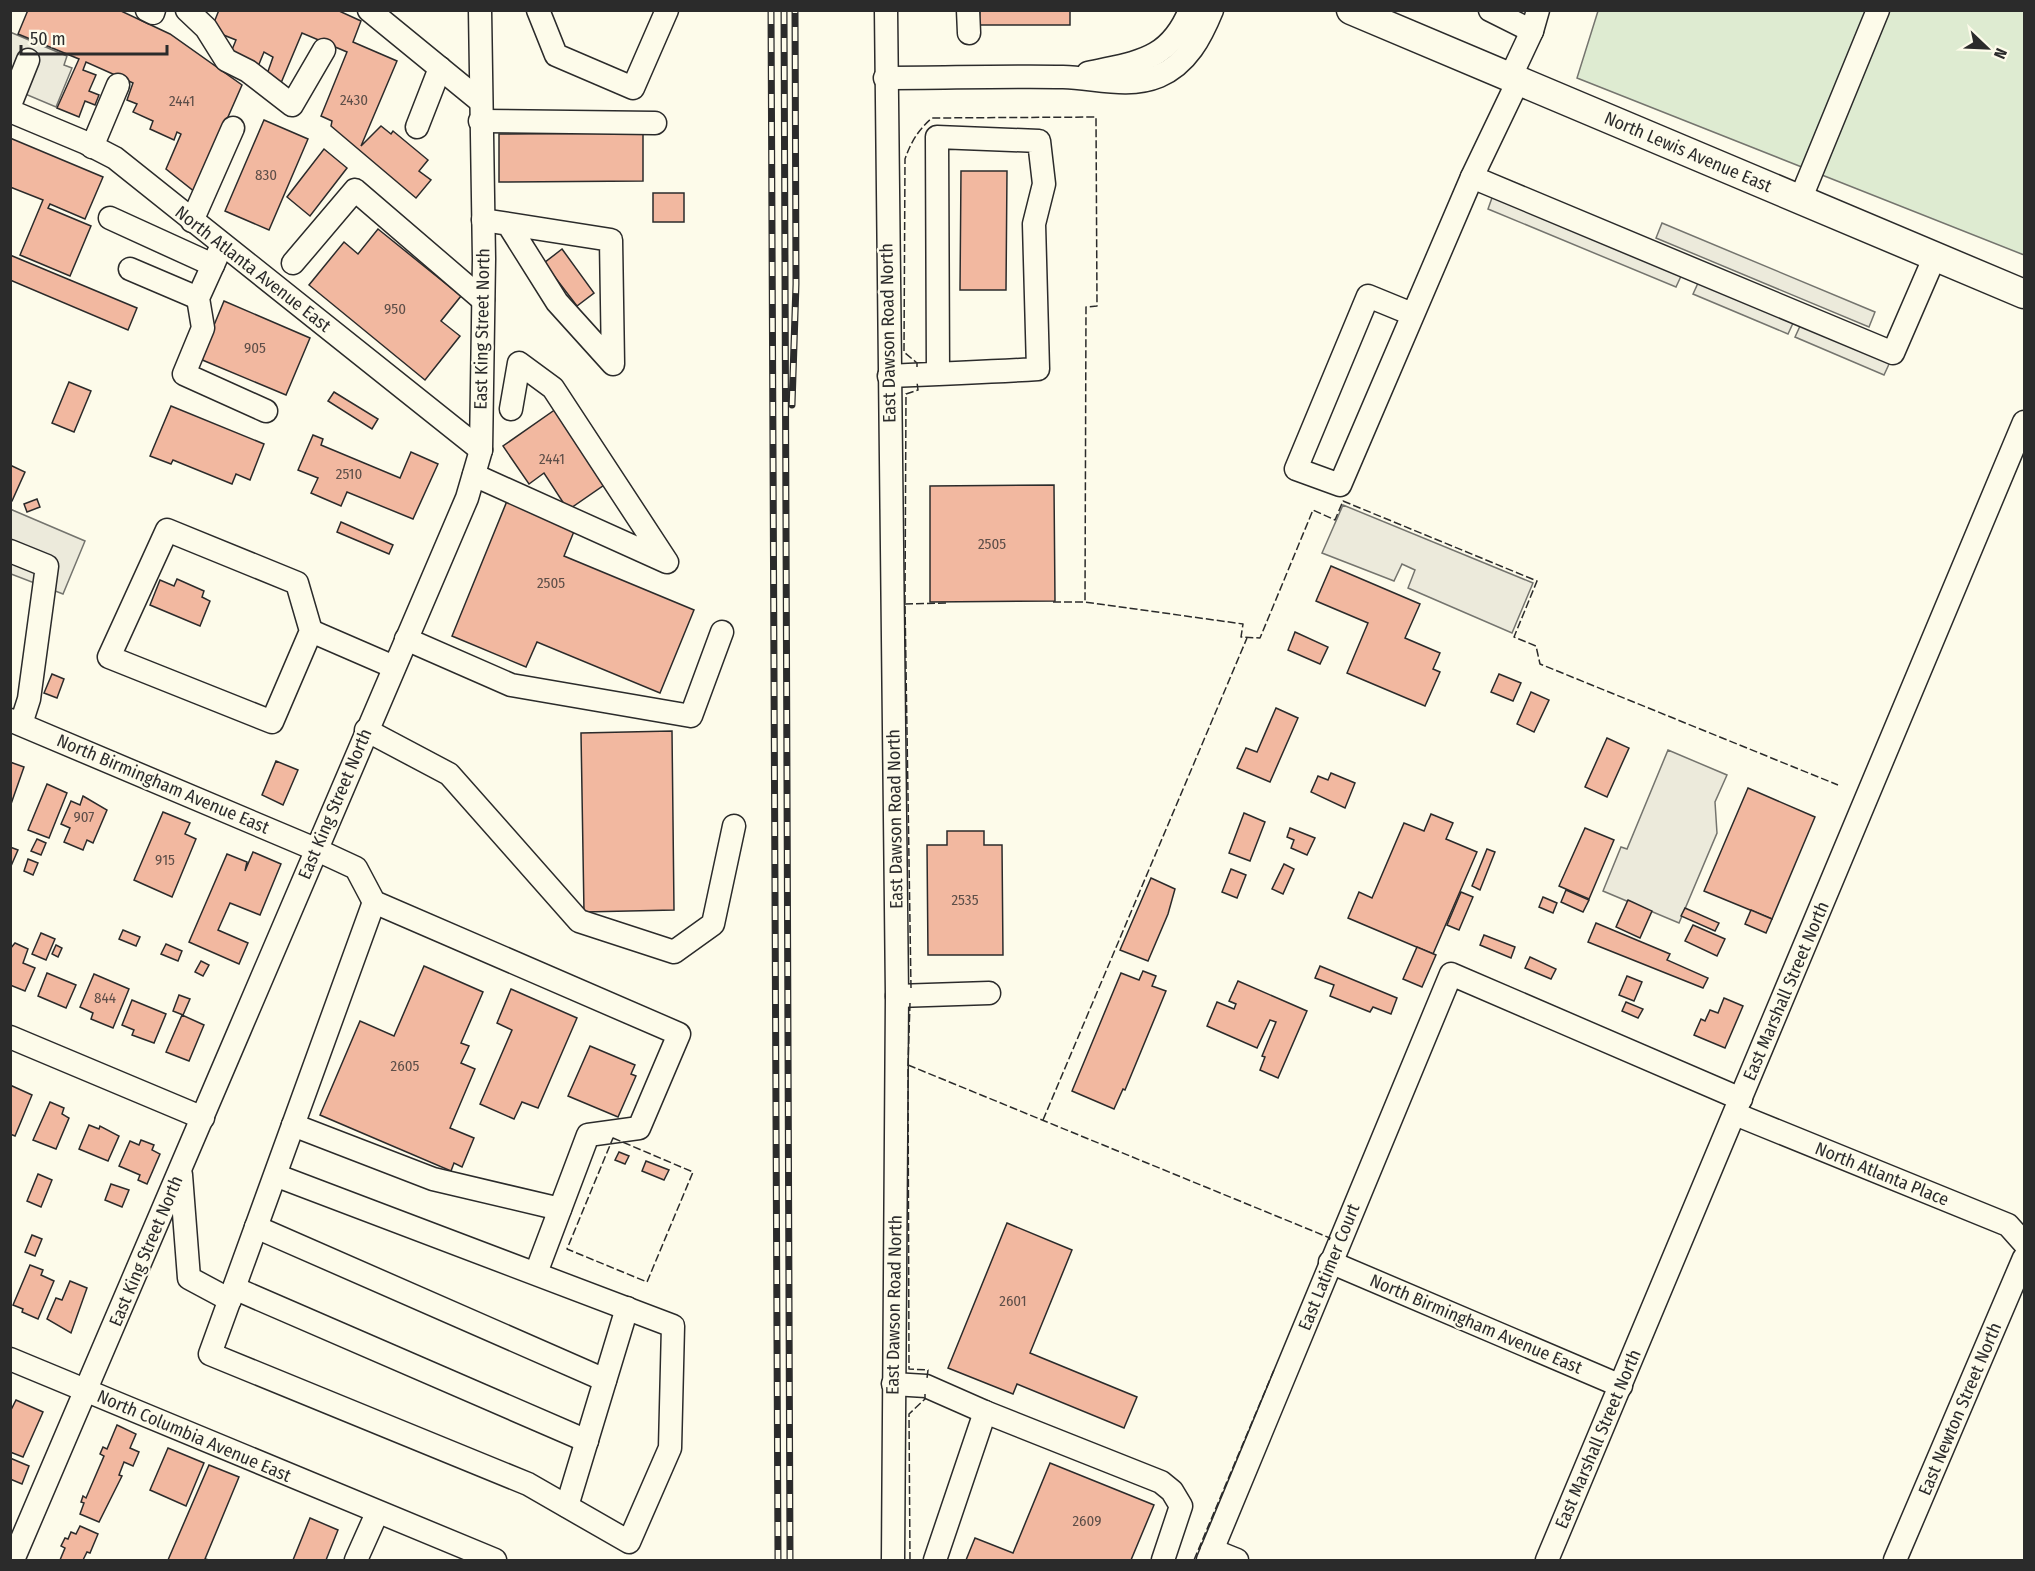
<svg xmlns="http://www.w3.org/2000/svg" width="2035" height="1571" font-family="'Fira Sans Condensed',sans-serif">
  <style>
    .green { fill: #deebd1; stroke: #74746e; stroke-width: 1.5 }
    .parking { fill: #eceadb; stroke: #74746e; stroke-width: 1.5 }
    .building { fill: #f2b8a0; stroke: #2b2b2b; stroke-width: 1.5 }
    .lines { fill: none; stroke-linecap: round; stroke-linejoin: round }
    .minor-casing { stroke: #2b2b2b; stroke-width: 25 }
    .major-casing { stroke: #2b2b2b; stroke-width: 31 }
    .minor { stroke: #fdfbea; stroke-width: 22 }
    .major { stroke: #fdfbea; stroke-width: 28 }
    .rail-casing { stroke: #2b2b2b; stroke-width: 7 }
    .rail { stroke: #fdfbea; stroke-width: 4.5; stroke-dasharray: 14; stroke-linecap: butt }
    .fence { stroke: #2b2b2b; stroke-width: 1.5; stroke-dasharray: 8 3; stroke-linecap: butt }
    .labels { text-anchor: middle; stroke-width: 4.5; stroke-linejoin: round; paint-order: stroke }
    .number-label { font-size: 15px; fill: #5d4e48 }
    .street-label { font-size: 18px; fill: #2b2b2b; stroke: #fdfbea }
  </style>
  <rect width="100%" height="100%" fill="#fdfbea"/>
  <!-- green -->
  <polygon class="green" points="1598,11 2024,11 2024,255 1577,78"/>
  <!-- parking -->
  <g class="parking">
    <polygon points="10,32 67,56 64,65 72,68 56,107 11,88"/>
    <polygon points="1493,195 1682,274 1676,287 1488,209"/>
    <polygon points="1662,223 1875,312 1869,327 1656,238"/>
    <polygon points="1699,281 1794,321 1788,334 1693,294"/>
    <polygon points="1801,324 1890,362 1884,375 1795,337"/>
    <polygon points="1343,505 1533,583 1512,633 1408,588 1415,570 1402,564 1394,581 1322,553"/>
    <polygon points="10,509 85,541 63,594 11,574"/>
    <polygon points="1668,750 1727,775 1715,802 1717,833 1679,923 1603,891 1621,847 1627,849"/>
  </g>
  <!-- building -->
  <g class="building">
    <polygon points="28,10 119,10 170,34 242,85 195,192 166,169 181,134 177,132 174,140 150,129 153,121 133,112 137,104 127,100 133,83 86,62 83,70 96,75 89,91 99,95 95,105 85,101 79,117 57,108 79,59 18,34"/>
    <polygon points="219,10 337,10 361,21 353,42 397,61 361,146 381,126 391,134 393,131 428,160 419,171 431,180 416,198 331,126 332,121 321,116 347,52 302,33 281,83 266,77 273,57 264,52 257,69 229,57 236,40 211,30"/>
    <polygon points="980,10 1070,10 1070,25 979,25"/>
    <polygon points="264,120 308,139 269,230 225,211"/>
    <polygon points="643,133 643,181 499,182 499,134"/>
    <polygon points="10,138 103,177 85,219 50,204 48,208 91,226 70,276 20,255 43,200 10,187"/>
    <polygon points="324,149 347,168 310,216 287,197"/>
    <polygon points="961,171 1007,171 1006,290 960,290"/>
    <rect x="653" y="193" width="31" height="29"/>
    <polygon points="378,229 461,296 441,321 460,336 425,380 309,285 344,242 358,254"/>
    <polygon points="562,249 594,293 577,306 544,263"/>
    <polygon points="10,255 137,308 128,330 10,280"/>
    <polygon points="224,301 310,338 286,395 200,359"/>
    <polygon points="69,382 91,391 74,432 52,423"/>
    <polygon points="334,392 378,419 372,429 328,401"/>
    <polygon points="171,406 264,444 250,480 236,474 232,484 173,460 171,464 150,456"/>
    <polygon points="556,409 607,483 568,510 544,473 529,484 503,446"/>
    <polygon points="313,435 323,439 321,445 400,478 411,452 438,464 413,519 347,492 341,506 311,493 318,478 298,470"/>
    <polygon points="10,465 25,472 12,501 10,501"/>
    <polygon points="1054,485 1055,601 930,602 930,486"/>
    <polygon points="37,499 40,507 27,512 24,504"/>
    <polygon points="507,501 575,529 564,556 694,610 660,693 537,642 526,667 452,636"/>
    <polygon points="341,522 393,545 389,554 337,532"/>
    <polygon points="1331,566 1420,604 1405,638 1440,653 1433,669 1440,672 1425,706 1347,673 1368,623 1316,601"/>
    <polygon points="177,579 204,591 202,597 210,601 200,626 150,605 160,580 174,586"/>
    <polygon points="1295,632 1328,647 1320,664 1288,650"/>
    <polygon points="52,674 64,679 57,698 44,693"/>
    <polygon points="1499,674 1521,683 1513,701 1491,692"/>
    <polygon points="1531,692 1549,700 1534,732 1517,724"/>
    <polygon points="1276,708 1298,718 1270,782 1237,768 1246,748 1257,752"/>
    <polygon points="672,731 674,910 584,912 581,733"/>
    <polygon points="1607,738 1629,748 1607,797 1585,787"/>
    <polygon points="276,761 298,770 283,805 262,795"/>
    <polygon points="10,762 24,767 11,804 10,804"/>
    <polygon points="1331,773 1355,783 1345,808 1311,792 1318,776 1328,780"/>
    <polygon points="47,784 67,793 49,838 28,830"/>
    <polygon points="1748,788 1815,817 1772,919 1704,891"/>
    <polygon points="83,796 107,810 93,843 87,840 83,850 64,842 70,828 61,824 71,801 80,805"/>
    <polygon points="163,812 190,823 185,834 196,839 172,897 134,880"/>
    <polygon points="1244,813 1265,822 1250,861 1229,853"/>
    <polygon points="1431,814 1453,823 1446,839 1477,852 1433,954 1348,918 1359,892 1372,898 1404,823 1424,831"/>
    <polygon points="1290,828 1315,838 1307,855 1291,848 1294,840 1287,837"/>
    <polygon points="1585,828 1614,840 1589,899 1559,886"/>
    <polygon points="947,831 984,831 984,845 1002,845 1003,955 928,955 927,845 947,845"/>
    <polygon points="37,839 46,843 41,855 31,851"/>
    <polygon points="10,847 18,850 11,866 10,866"/>
    <polygon points="1487,849 1495,852 1480,890 1472,886"/>
    <polygon points="253,852 281,864 260,915 230,903 218,930 248,943 239,964 189,942 227,854 247,862 245,871"/>
    <polygon points="28,859 38,863 33,875 24,871"/>
    <polygon points="1284,864 1294,869 1283,894 1272,889"/>
    <polygon points="1231,869 1246,875 1237,898 1222,892"/>
    <polygon points="1151,878 1175,889 1168,914 1148,961 1120,950"/>
    <polygon points="1566,890 1589,900 1583,912 1561,902"/>
    <polygon points="1461,892 1473,897 1459,930 1447,925"/>
    <polygon points="1543,897 1557,903 1553,913 1539,907"/>
    <polygon points="1628,900 1652,911 1640,938 1616,927"/>
    <polygon points="1685,908 1719,923 1715,931 1681,916"/>
    <polygon points="1751,910 1772,919 1766,933 1745,924"/>
    <polygon points="1596,923 1670,954 1667,960 1708,978 1703,988 1588,942"/>
    <polygon points="1693,925 1725,939 1717,956 1685,941"/>
    <polygon points="123,930 140,937 136,946 119,939"/>
    <polygon points="41,933 55,939 46,960 32,954"/>
    <polygon points="1484,935 1515,947 1511,958 1480,945"/>
    <polygon points="15,943 28,949 23,963 35,968 25,991 10,985 10,949"/>
    <polygon points="166,944 182,951 178,961 161,954"/>
    <polygon points="56,945 62,948 58,957 52,954"/>
    <polygon points="1417,947 1436,955 1422,987 1403,979"/>
    <polygon points="1530,957 1556,969 1551,979 1525,968"/>
    <polygon points="201,961 209,965 203,976 195,972"/>
    <polygon points="424,966 483,992 461,1043 469,1046 461,1063 475,1069 450,1128 474,1138 462,1167 454,1163 451,1171 320,1115 360,1021 394,1036"/>
    <polygon points="1320,966 1397,998 1391,1014 1373,1007 1370,1012 1330,996 1334,985 1315,978"/>
    <polygon points="1143,971 1156,976 1152,986 1166,991 1125,1090 1123,1089 1114,1109 1072,1091 1121,973 1139,980"/>
    <polygon points="47,973 76,985 66,1008 38,996"/>
    <polygon points="94,974 129,989 113,1028 91,1019 93,1013 80,1007"/>
    <polygon points="1627,976 1642,982 1634,1001 1619,995"/>
    <polygon points="1238,981 1307,1011 1278,1078 1260,1070 1265,1057 1262,1056 1276,1022 1270,1020 1257,1048 1207,1026 1217,1002 1234,1009 1236,1004 1229,1001"/>
    <polygon points="511,989 577,1018 538,1108 522,1102 514,1119 480,1104 512,1030 497,1023"/>
    <polygon points="179,995 190,999 183,1015 173,1011"/>
    <polygon points="1724,998 1743,1006 1725,1048 1694,1035 1701,1019 1705,1021 1710,1010 1718,1013"/>
    <polygon points="132,1000 166,1014 154,1043 132,1035 134,1030 122,1025"/>
    <polygon points="1626,1002 1643,1009 1638,1018 1622,1011"/>
    <polygon points="182,1015 204,1025 189,1061 166,1052"/>
    <polygon points="590,1046 635,1065 631,1074 636,1076 618,1117 568,1096"/>
    <polygon points="10,1085 32,1095 15,1136 10,1134"/>
    <polygon points="50,1102 64,1108 62,1114 69,1118 56,1149 33,1140"/>
    <polygon points="89,1125 99,1129 100,1126 119,1136 108,1161 79,1149"/>
    <polygon points="141,1140 154,1145 152,1150 160,1154 147,1184 138,1180 140,1175 119,1166 130,1141 139,1145"/>
    <polygon points="619,1152 629,1156 625,1164 615,1160"/>
    <polygon points="646,1161 669,1170 664,1180 642,1171"/>
    <polygon points="38,1174 52,1180 41,1207 27,1201"/>
    <polygon points="111,1184 129,1190 122,1207 105,1200"/>
    <polygon points="1007,1223 1072,1250 1030,1353 1137,1397 1124,1428 1017,1384 1013,1394 948,1368"/>
    <polygon points="32,1235 42,1239 35,1256 25,1252"/>
    <polygon points="30,1265 43,1270 41,1275 54,1281 38,1319 22,1312 23,1309 13,1305"/>
    <polygon points="70,1281 87,1288 71,1333 47,1319 56,1298 62,1300"/>
    <polygon points="16,1400 43,1412 23,1457 10,1452 10,1412"/>
    <polygon points="117,1425 136,1434 130,1448 139,1452 133,1466 124,1462 119,1475 122,1476 99,1522 80,1514 84,1503 81,1502 83,1496 86,1498 104,1456 100,1454 103,1447 107,1449"/>
    <polygon points="168,1448 204,1463 186,1506 150,1490"/>
    <polygon points="10,1458 29,1466 22,1484 10,1479"/>
    <polygon points="1050,1463 1154,1505 1131,1560 966,1560 975,1538 1013,1553"/>
    <polygon points="209,1465 239,1477 205,1559 209,1560 168,1560"/>
    <polygon points="310,1518 338,1530 326,1560 293,1560"/>
    <polygon points="80,1526 98,1534 90,1553 87,1552 83,1560 60,1560 65,1548 61,1546 65,1538 68,1539 71,1532 76,1534"/>
  </g>
  <g class="lines">
    <defs>
      <g id="minor">
        <polyline points="147,10 153,13 154,10"/>
        <polyline points="187,10 206,28 226,60 248,71 292,105 324,50"/>
        <polyline points="369,10 479,100"/>
        <polyline points="538,10 556,55 633,88 667,10"/>
        <polyline points="886,10 897,996 893,1560"/>
        <polyline points="968,10 969,33"/>
        <polyline points="1490,10 1532,31"/>
        <path d="M 1088,73 C 1136,62 1169,62 1190,10"/>
        <path d="M 885,78 C 944,78 1004,76 1063,77 C 1096,78 1128,89 1159,76 C 1187,64 1201,37 1212,10"/>
        <polyline points="1510,78 1532,31 1538,10"/>
        <polyline points="1518,81 1472,177 1893,353 1935,256"/>
        <polyline points="10,105 28,60"/>
        <polyline points="10,111 84,142 115,158 481,450"/>
        <polyline points="480,121 655,123"/>
        <polyline points="417,127 440,68"/>
        <polyline points="92,147 118,85"/>
        <polyline points="1800,200 1878,10"/>
        <polyline points="110,218 213,265"/>
        <polyline points="483,220 611,240 613,364 557,302 508,224"/>
        <polyline points="192,221 233,128"/>
        <polyline points="222,245 198,298 203,328 184,374 266,411"/>
        <polyline points="293,263 355,190 483,300"/>
        <polyline points="130,269 198,298"/>
        <polyline points="1412,314 1368,296 1296,469 1340,485 1472,177"/>
        <path d="M 889,376 C 939,374 988,372 1038,369 L 1034,224 L 1044,184 L 1039,141 L 937,137 L 938,374"/>
        <polyline points="474,475 667,562 553,388 519,363 511,409"/>
        <polygon points="167,530 297,583 311,631 272,722 109,657"/>
        <polyline points="10,551 47,566 29,699 21,724"/>
        <polyline points="311,631 394,667"/>
        <polyline points="406,639 511,685 691,716 722,632"/>
        <polyline points="10,720 315,849 356,868 374,902 679,1034 639,1128 588,1135 536,1273"/>
        <polyline points="366,730 449,774 579,921 674,952 713,924 734,826"/>
        <polyline points="897,996 989,993"/>
        <polyline points="10,1037 203,1118"/>
        <polyline points="1735,1114 2008,1225 2024,1243"/>
        <polyline points="293,1125 433,1179 560,1209"/>
        <polyline points="181,1175 189,1278 230,1300"/>
        <polyline points="275,1175 673,1326 670,1448 629,1542 528,1484 210,1354 374,902"/>
        <polyline points="256,1227 605,1380"/>
        <polyline points="1330,1262 1621,1386"/>
        <polyline points="234,1288 587,1441"/>
        <polyline points="10,1359 495,1560"/>
        <polyline points="893,1384 926,1386 985,1412 1161,1482 1172,1491 1181,1506 1163,1560"/>
        <polyline points="567,1506 627,1308"/>
        <polyline points="1212,1550 1237,1560"/>
        <path d="M 13,1560 C 166,1207 314,851 467,498 L 481,450 L 484,259 L 480,10"/>
        <polyline points="356,1560 377,1513"/>
        <polyline points="935,1560 985,1412"/>
        <polyline points="1208,1560 1451,974 1741,1099"/>
        <polyline points="1547,1560 2024,422"/>
        <polyline points="1895,1560 2024,1258"/>
      </g>
      <polyline id="major" points="1351,10 2024,294"/>
    </defs>
    <!-- minor casing -->
    <use href="#minor" class="minor-casing"/>
    <!-- major casing -->
    <use href="#major" class="major-casing"/>
    <!-- minor -->
    <use href="#minor" class="minor"/>
    <!-- major -->
    <use href="#major" class="major"/>
    <defs>
      <g id="rail">
        <polyline points="771,10 778,1560"/>
        <polyline points="784,10 790,1560"/>
        <polyline points="792,405 796,284 795,10"/>
      </g>
    </defs>
    <!-- rail casing -->
    <use href="#rail" class="rail-casing"/>
    <!-- rail -->
    <use href="#rail" class="rail"/>
    <!-- fence -->
    <g class="fence">
      <path d="M 917,367 L 917,363 L 904,352 L 905,159 C 911,142 918,130 932,118 L 1096,117 L 1097,306 L 1086,307 L 1085,602"/>
      <polyline points="1053,602 1085,602 1243,624 1241,637 1260,638 1313,510 1335,520 1343,501 1537,581 1514,637 1536,646 1540,664 1838,785"/>
      <polyline points="905,604 948,603"/>
      <polyline points="911,988 905,604 906,394 918,390 917,382"/>
      <polyline points="910,1003 908,1065 909,1369 928,1370 927,1378"/>
      <polyline points="908,1065 1330,1238 1329,1240"/>
      <polyline points="1043,1120 1247,638"/>
      <polygon points="613,1138 693,1172 647,1282 567,1249"/>
      <polyline points="910,1560 909,1414 925,1399 925,1393"/>
      <polyline points="1194,1560 1274,1370"/>
    </g>
  </g>
  <g class="labels">
    <!-- number labels -->
    <g class="number-label">
      <text x="354" y="105">2430</text>
      <text x="182" y="106">2441</text>
      <text x="266" y="180">830</text>
      <text x="395" y="314">950</text>
      <text x="255" y="353">905</text>
      <text x="552" y="464">2441</text>
      <text x="349" y="479">2510</text>
      <text x="992" y="549">2505</text>
      <text x="551" y="588">2505</text>
      <text x="84" y="822">907</text>
      <text x="165" y="865">915</text>
      <text x="965" y="905">2535</text>
      <text x="105" y="1003">844</text>
      <text x="405" y="1071">2605</text>
      <text x="1013" y="1306">2601</text>
      <text x="1087" y="1526">2609</text>
    </g>
    <!-- street labels -->
    <g class="street-label">
      <text transform="translate(1688 152) rotate(23)" y="6">North Lewis Avenue East</text>
      <text transform="translate(253 269) rotate(38)" y="6">North Atlanta Avenue East</text>
      <text transform="translate(482 329) rotate(-89)" y="6">East King Street North</text>
      <text transform="translate(888 333) rotate(-91)" y="6">East Dawson Road North</text>
      <text transform="translate(163 784) rotate(23)" y="6">North Birmingham Avenue East</text>
      <text transform="translate(335 804) rotate(-67)" y="6">East King Street North</text>
      <text transform="translate(895 819) rotate(-91)" y="6">East Dawson Road North</text>
      <text transform="translate(1786 991) rotate(-67)" y="6">East Marshall Street North</text>
      <text transform="translate(1882 1174) rotate(22)" y="6">North Atlanta Place</text>
      <text transform="translate(146 1251) rotate(-67)" y="6">East King Street North</text>
      <text transform="translate(1329 1267) rotate(-68)" y="6">East Latimer Court</text>
      <text transform="translate(894 1305) rotate(-89)" y="6">East Dawson Road North</text>
      <text transform="translate(1476 1324) rotate(23)" y="6">North Birmingham Avenue East</text>
      <text transform="translate(1960 1409) rotate(-67)" y="6">East Newton Street North</text>
      <text transform="translate(194 1436) rotate(23)" y="6">North Columbia Avenue East</text>
      <text transform="translate(1598 1439) rotate(-67)" y="6">East Marshall Street North</text>
    </g>
  </g>
  <!-- border -->
  <rect width="2035" height="1571" fill="none" stroke="#2b2b2b" stroke-width="24"/>
  <!-- north arrow -->
  <g transform="translate(1987 48) rotate(113)" stroke="#fdfbea" stroke-width="4.5" paint-order="stroke">
  <path d="M0-4.5L10 22L0 15L-10 22Z" fill="#2b2b2b"/>
  <text y="-9" font-size="16" font-weight="bold" text-anchor="middle" fill="#2b2b2b">N</text>
  </g>
  <!-- scale -->
  <path d="M21 45v9h146v-9" fill="none" stroke="#2b2b2b" stroke-width="3"/>
  <text x="30" y="45" font-size="18" fill="#2b2b2b" stroke="#fdfbea" stroke-width="4.5" paint-order="stroke">50 m</text>
</svg>
